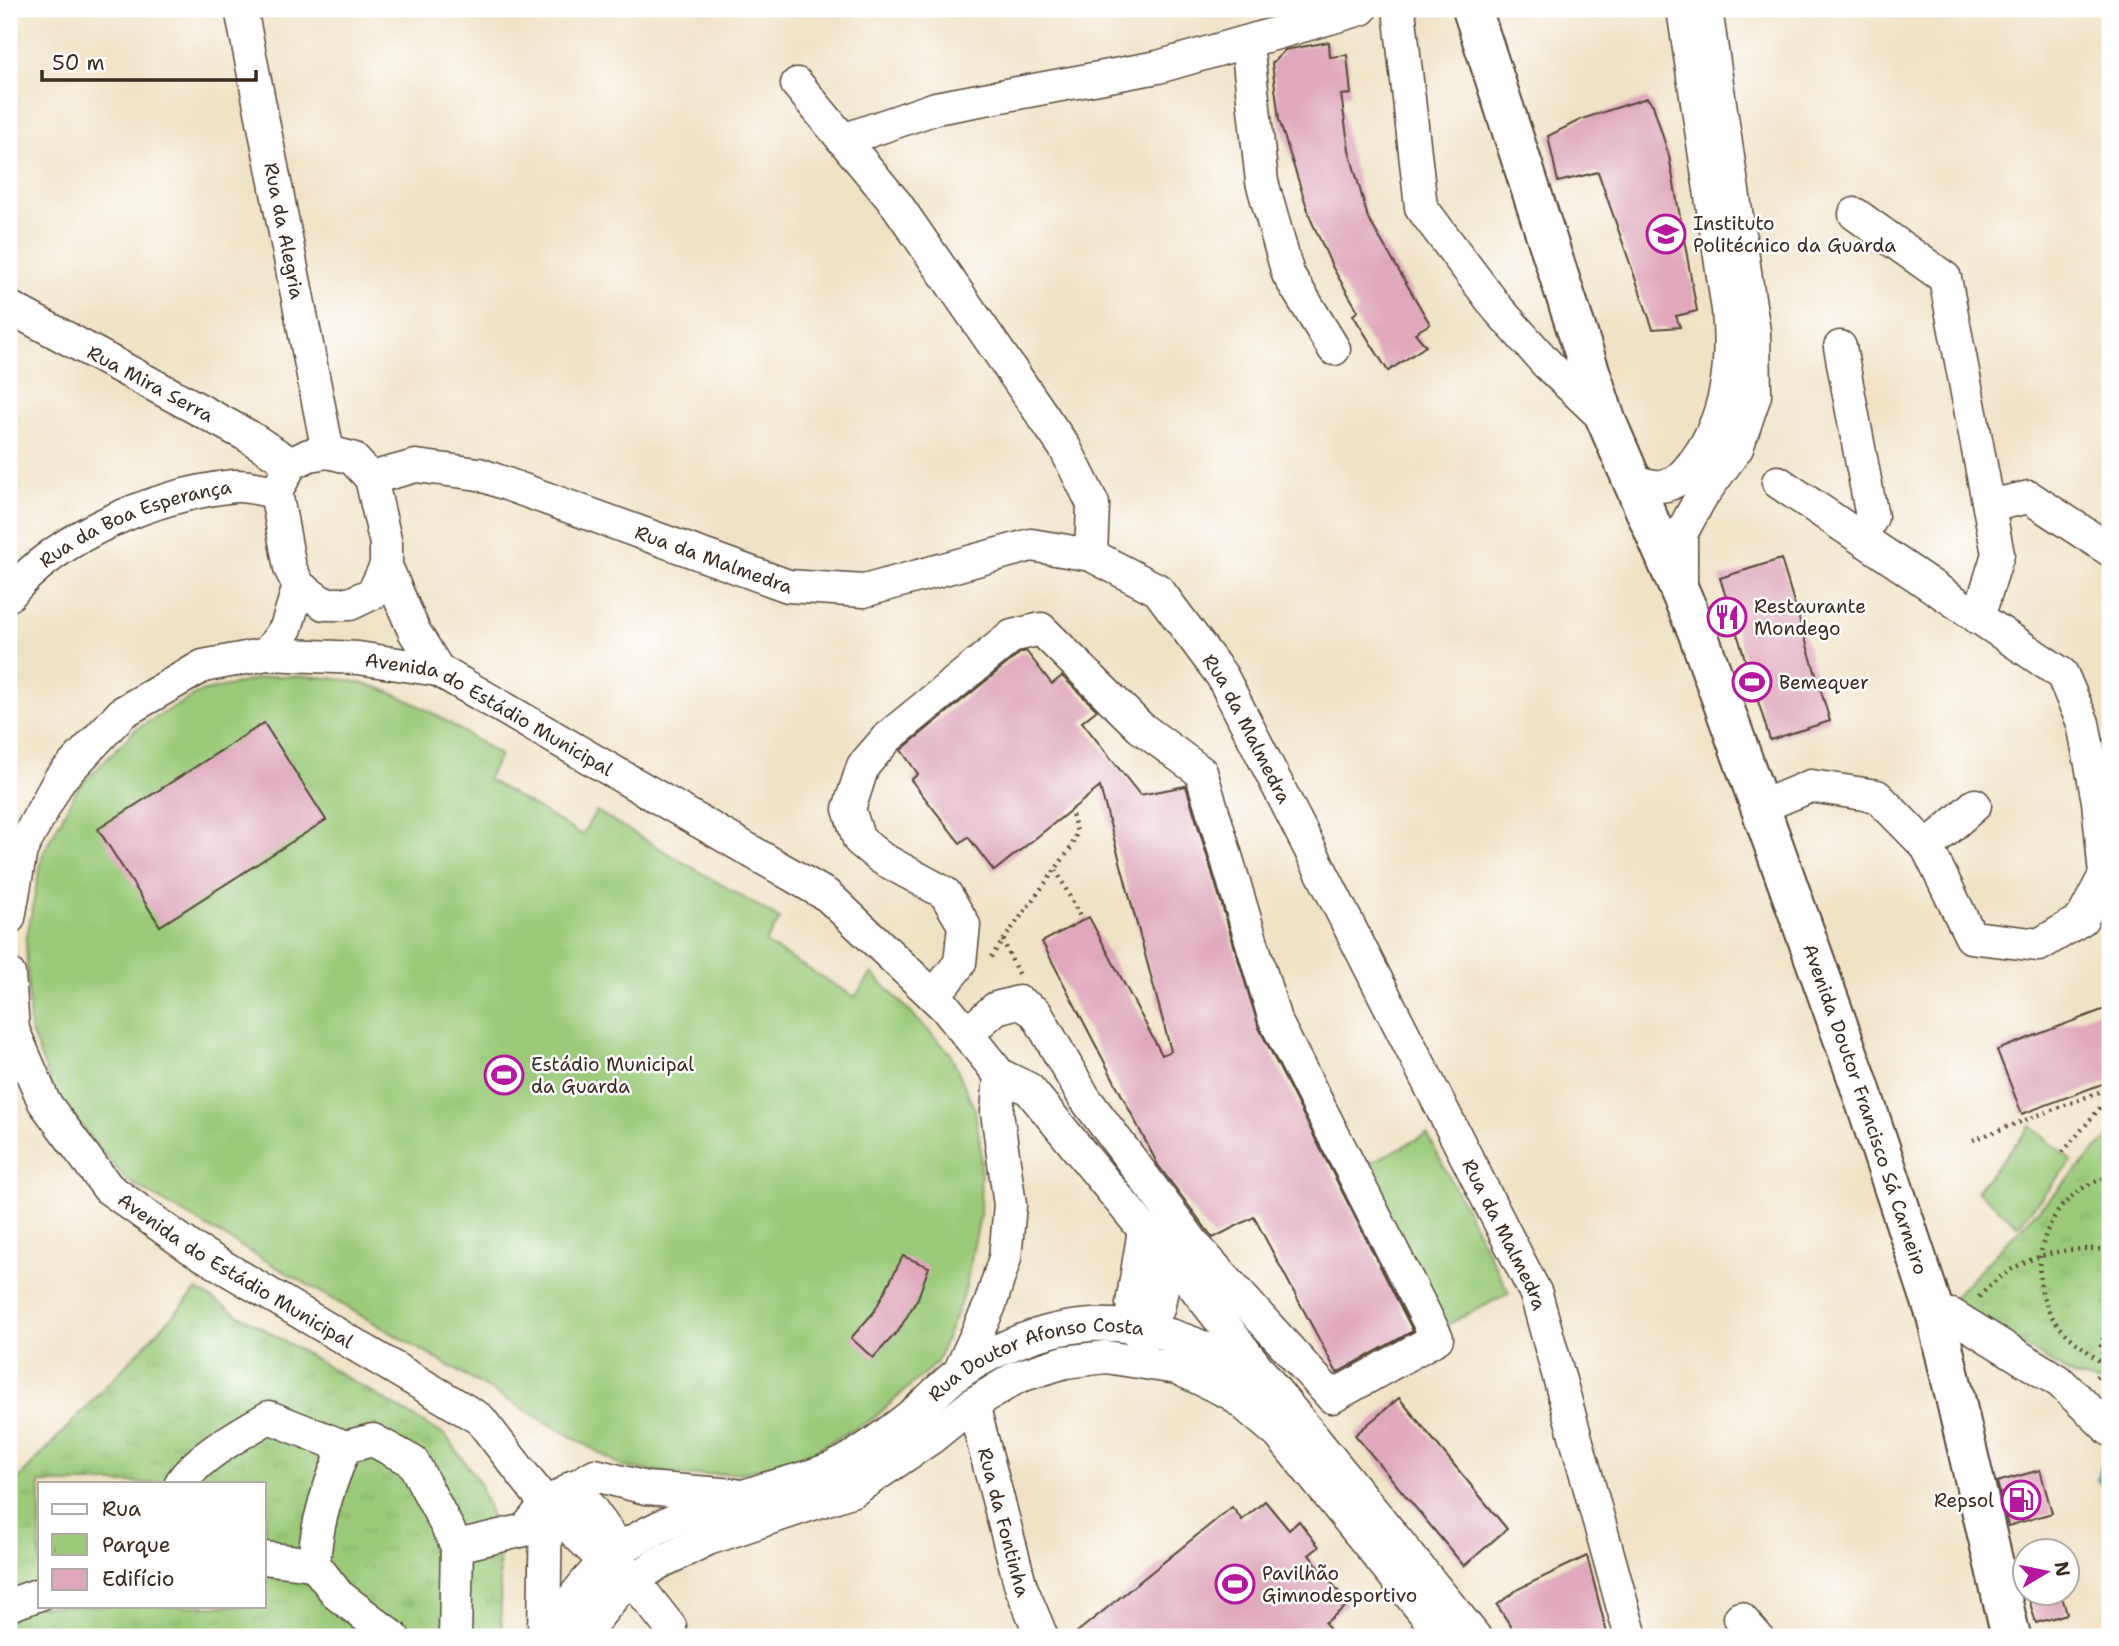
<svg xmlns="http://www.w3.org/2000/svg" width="2119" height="1646" font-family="'Shantell Sans',sans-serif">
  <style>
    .park { fill: url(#park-tufts); stroke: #6b7a4c; stroke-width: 2; fill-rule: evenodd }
    .pitch { fill: #9bcb7a; stroke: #6b7a4c; stroke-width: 2 }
    .water { fill: url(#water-rules); stroke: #4a767a; stroke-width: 2 }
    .building { fill: #dfa8bc }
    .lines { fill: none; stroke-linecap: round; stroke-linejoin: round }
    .minor-casing { stroke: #564637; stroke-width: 35 }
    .major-casing { stroke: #564637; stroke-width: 42 }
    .path { stroke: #564637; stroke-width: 4.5; stroke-dasharray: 2 5; stroke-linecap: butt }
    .minor { stroke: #fff; stroke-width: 32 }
    .major { stroke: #fff; stroke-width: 38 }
    .labels { text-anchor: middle; stroke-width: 5; stroke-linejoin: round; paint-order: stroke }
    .poi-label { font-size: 19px; fill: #3b2a1e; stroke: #fff; text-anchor: start }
    .street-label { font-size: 19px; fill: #3b2a1e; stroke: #fff }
  </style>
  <defs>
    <pattern id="park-tufts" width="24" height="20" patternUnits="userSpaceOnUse" patternTransform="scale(1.75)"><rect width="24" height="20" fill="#9bcb7a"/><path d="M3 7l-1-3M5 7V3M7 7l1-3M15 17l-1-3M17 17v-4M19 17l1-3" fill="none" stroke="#86ae69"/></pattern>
    <pattern id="water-rules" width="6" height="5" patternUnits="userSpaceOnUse" patternTransform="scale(1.75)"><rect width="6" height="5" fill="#59c3d5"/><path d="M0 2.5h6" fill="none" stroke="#4b9fac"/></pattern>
  </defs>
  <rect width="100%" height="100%" fill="#fff"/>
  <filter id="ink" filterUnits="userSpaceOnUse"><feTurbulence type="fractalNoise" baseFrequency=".0143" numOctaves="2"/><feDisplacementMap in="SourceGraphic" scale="14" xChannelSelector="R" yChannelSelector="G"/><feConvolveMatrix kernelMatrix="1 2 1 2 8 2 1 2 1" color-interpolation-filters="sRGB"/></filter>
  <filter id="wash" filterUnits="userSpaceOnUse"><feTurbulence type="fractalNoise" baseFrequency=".00686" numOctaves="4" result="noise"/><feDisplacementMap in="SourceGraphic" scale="28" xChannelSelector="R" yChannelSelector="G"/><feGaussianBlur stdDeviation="1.57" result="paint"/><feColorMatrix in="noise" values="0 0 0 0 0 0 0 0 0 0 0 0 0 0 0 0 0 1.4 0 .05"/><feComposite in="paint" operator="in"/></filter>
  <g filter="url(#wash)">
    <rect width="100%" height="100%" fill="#f0e2c5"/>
    <!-- park -->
    <g class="park">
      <polygon points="2110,1136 2110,1385 2073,1376 1950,1301"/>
      <path d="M 197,1290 L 446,1436 L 479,1482 L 498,1538 L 502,1637 L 9,1637 L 9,1489 ZM 40,1483 L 264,1483 L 264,1606 L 40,1606 Z"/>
    </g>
    <!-- pitch -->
    <g class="pitch">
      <path d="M 271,676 C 305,676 339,676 372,686 C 417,699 460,731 500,755 L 487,779 L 582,835 L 596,811 L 780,919 L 765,943 L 855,997 L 872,973 L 950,1053 L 975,1110 L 981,1151 L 980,1216 L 964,1294 L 937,1362 L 873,1419 L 810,1453 L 749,1472 L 688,1476 L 624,1467 L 126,1180 L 56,1097 L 30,1029 L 26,941 L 43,853 L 77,789 L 136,729 L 201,692 Z"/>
      <polygon points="2031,1126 2072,1161 2018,1225 1977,1190"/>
      <polygon points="1427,1134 1509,1293 1437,1330 1355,1171"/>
    </g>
    <!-- water -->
    <polygon class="water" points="2110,1462 2110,1489 2109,1489 2097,1480 2100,1466"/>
    <g id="blocks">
      <!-- building -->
      <g class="building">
        <polygon points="1329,42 1330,57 1347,55 1351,94 1341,95 1349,150 1368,218 1430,324 1415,333 1426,346 1388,371 1353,315 1358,311 1333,268 1311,220 1279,120 1272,63 1285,50"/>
        <polygon points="1647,98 1653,105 1669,156 1697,311 1676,316 1680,327 1653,329 1598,172 1558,182 1548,136 1582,119"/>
        <polygon points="1781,559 1830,721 1770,740 1720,578"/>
        <polygon points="1026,651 1052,684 1062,676 1097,710 1082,722 1140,795 1186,786 1259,1028 1413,1331 1337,1373 1254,1217 1213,1238 1158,1165 1042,942 1089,917 1162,1055 1171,1051 1100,787 994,871 968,837 960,843 911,780 918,774 901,750 1020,653"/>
        <polygon points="264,723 326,820 160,926 98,829"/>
        <polygon points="2110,1007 2110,1081 2022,1114 1997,1050"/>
        <polygon points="903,1256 929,1267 918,1298 899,1330 873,1358 851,1338 874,1312"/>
        <polygon points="1399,1398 1507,1529 1464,1566 1355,1435"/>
        <polygon points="2040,1470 2052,1513 2008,1526 1997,1482"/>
        <polygon points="1265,1501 1289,1530 1299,1521 1319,1547 1309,1555 1349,1604 1325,1623 1336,1637 1071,1637 1232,1507 1242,1520"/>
        <polygon points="1587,1556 1608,1637 1518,1637 1497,1605 1518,1589"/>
        <polygon points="2027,1593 2061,1593 2067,1614 2036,1623"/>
      </g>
    </g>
  </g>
  <g filter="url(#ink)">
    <use href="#blocks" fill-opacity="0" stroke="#564637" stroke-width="2"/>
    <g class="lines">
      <defs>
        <g id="minor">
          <path id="s1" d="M 241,9 L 328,452"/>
          <polyline points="1399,9 1421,207 1498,309 1548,365 1606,420"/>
          <polyline points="1247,43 1262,182 1288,274 1334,349"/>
          <polyline points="797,84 897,205 1065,448 1093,504 1091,555"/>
          <polyline points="843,140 936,108 1158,67 1361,9"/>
          <polyline points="1855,214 1945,278 1998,554 1978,618"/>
          <path id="s2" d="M 9,307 L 248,436 L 291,464"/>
          <polyline points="1840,347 1872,517 1861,538"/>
          <path id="s3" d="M 371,478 L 416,466 L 479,474 L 788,586 L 864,591 L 1031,545 L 1091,555 L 1158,590 L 1222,676 L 1536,1294 L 1631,1637"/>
          <path d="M 1634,482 C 1642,483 1653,487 1661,486 C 1677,485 1686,472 1695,461 C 1728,416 1733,364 1728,310 L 1683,9"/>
          <polyline points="1989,506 2029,497 2110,550"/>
          <polyline points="386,566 373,593 350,604 324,604 299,586 290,568 276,492 291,464 309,455 328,452 352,458 371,478 386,544 386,566 414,631 438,670"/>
          <polyline points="1681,587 1681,534 1701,497 1737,448 1755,395 1754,332 1706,9"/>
          <path id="s4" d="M 9,595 C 59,534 156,495 234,486 C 247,485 263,490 276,492"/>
          <polyline points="267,654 286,628 299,586"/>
          <polyline points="1760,807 1811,786 1877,796 1927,847 1971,937 2039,945 2082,919 2105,875 2098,801 2083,723 2062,674 1778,482"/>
          <polyline points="1927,847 1975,805"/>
          <path id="s5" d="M 9,918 L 21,850 L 59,780 L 123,712 L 203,666 L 267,654 L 358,658 L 438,670 L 828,896 L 945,1007 L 1000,1075 L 1029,1089 L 1144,1230 L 1169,1254 L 1273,1388"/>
          <path id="s6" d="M 9,974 L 13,1030 L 44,1102 L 108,1188 L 190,1247 L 480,1419 L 546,1504 L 544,1637"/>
          <polyline points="934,996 960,963 964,925 945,893 881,858 859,840 849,809 863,766 888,737 1012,636 1041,629 1140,727 1201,772 1275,1020 1437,1338 1332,1397 1197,1248 1084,1097 1036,1013 1019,1002 996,1008 967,1034"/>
          <polyline points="1936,1316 1952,1315 2060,1382 2110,1430"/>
          <polyline points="1144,1328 1132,1304 1144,1230"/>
          <polyline points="1141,1348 1144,1328 1158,1309 1169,1254"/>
          <polyline points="959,1373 990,1305 1005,1258 1010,1205 997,1112 1000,1075"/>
          <path id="s7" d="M 973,1404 L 1021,1587 L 1042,1637"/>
          <path d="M 181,1483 C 197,1457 242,1433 269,1417 L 345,1447"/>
          <polyline points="574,1486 611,1537 613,1555"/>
          <polyline points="546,1504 593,1550 613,1555"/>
          <polyline points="457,1546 525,1530 546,1504 595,1475 646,1488 735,1495"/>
          <polyline points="264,1558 314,1564"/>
          <polyline points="619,1562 670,1627"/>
          <polyline points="9,1605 40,1594"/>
          <polyline points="1740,1618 1757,1637"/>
          <path d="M 393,1637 L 338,1595 L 314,1564 C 316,1522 329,1486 345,1447 L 373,1440 L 413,1462 L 457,1546 L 455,1637"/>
          <path id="s8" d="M 547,1637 C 566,1607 586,1578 613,1555 C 656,1521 717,1505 768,1488 C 792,1481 822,1475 843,1463 C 867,1450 891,1431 913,1414 C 929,1401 943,1384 960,1372 C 1070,1300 1169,1314 1273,1388 L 1475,1637"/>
          <polyline points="581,1637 616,1593 657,1564 708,1539 854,1490 931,1438 973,1404 1017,1377 1065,1362 1106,1357 1177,1368 1232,1394 1279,1434 1444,1637"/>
        </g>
        <g id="major">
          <path id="s9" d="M 1472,9 L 1606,420 L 1697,631 L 1856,1075 L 1936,1316 L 2011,1637"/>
        </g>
      </defs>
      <!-- minor casing -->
      <use href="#minor" class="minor-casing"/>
      <!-- major casing -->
      <use href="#major" class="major-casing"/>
      <!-- path -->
      <g class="path">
        <polyline points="1056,870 1082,920"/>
        <polyline points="1003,940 1018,974"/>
        <polyline points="991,957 1071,848 1077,832 1071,810"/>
        <polyline points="1973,1140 2110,1088"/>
        <polyline points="2063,1152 2110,1096"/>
        <path d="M 2110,1177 C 2050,1190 2022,1262 2051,1315 C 2064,1337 2087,1349 2106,1367 L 2110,1366"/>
        <path d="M 1979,1297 C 2013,1258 2059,1245 2110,1250"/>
        <polyline points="2096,1377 2106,1367 2101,1346 2110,1313"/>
      </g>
      <!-- minor -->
      <use href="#minor" class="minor"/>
      <!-- major -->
      <use href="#major" class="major"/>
    </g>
  </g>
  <!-- icons -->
  <defs>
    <symbol id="university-ring" viewBox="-11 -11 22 22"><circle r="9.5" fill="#fff" stroke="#b5179e" stroke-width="1.5"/><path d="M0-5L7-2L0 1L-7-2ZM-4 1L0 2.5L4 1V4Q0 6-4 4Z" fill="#b5179e"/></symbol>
    <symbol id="restaurant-ring" viewBox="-11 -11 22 22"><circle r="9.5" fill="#fff" stroke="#b5179e" stroke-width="1.5"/><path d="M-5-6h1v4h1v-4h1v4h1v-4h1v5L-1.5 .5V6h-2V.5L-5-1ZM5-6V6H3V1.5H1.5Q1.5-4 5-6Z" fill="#b5179e"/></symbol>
    <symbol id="stadium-ring" viewBox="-11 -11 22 22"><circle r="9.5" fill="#fff" stroke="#b5179e" stroke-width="1.5"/><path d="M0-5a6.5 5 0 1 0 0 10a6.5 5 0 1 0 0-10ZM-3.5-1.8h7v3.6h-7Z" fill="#b5179e"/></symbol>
    <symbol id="fuel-ring" viewBox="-11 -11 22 22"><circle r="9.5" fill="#fff" stroke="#b5179e" stroke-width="1.5"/><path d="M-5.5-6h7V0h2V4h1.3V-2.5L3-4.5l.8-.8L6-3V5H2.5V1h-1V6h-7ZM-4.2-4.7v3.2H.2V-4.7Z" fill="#b5179e"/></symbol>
  </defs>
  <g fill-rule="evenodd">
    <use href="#university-ring" x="1644" y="212" width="44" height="44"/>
    <use href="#restaurant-ring" x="1705" y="595" width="44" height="44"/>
    <use href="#stadium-ring" x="1730" y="660" width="44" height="44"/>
    <use href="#stadium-ring" x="482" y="1053" width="44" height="44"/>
    <use href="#fuel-ring" x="1999" y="1478" width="44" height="44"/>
    <use href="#stadium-ring" x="1213" y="1562" width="44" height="44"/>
  </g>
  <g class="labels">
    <!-- poi labels -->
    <g class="poi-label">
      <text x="1693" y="230">Instituto<tspan x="1693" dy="22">Politécnico da Guarda</tspan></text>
      <text x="1754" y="613">Restaurante<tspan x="1754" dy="22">Mondego</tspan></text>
      <text x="1779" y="689">Bemequer</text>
      <text x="531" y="1071">Estádio Municipal<tspan x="531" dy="22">da Guarda</tspan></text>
      <text x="1994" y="1507" text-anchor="end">Repsol</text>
      <text x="1262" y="1580">Pavilhão<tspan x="1262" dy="22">Gimnodesportivo</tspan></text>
    </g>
    <!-- street labels -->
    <g class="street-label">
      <text dy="7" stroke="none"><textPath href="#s1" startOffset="226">Rua da Alegria</textPath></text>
      <text dy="7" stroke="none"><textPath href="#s2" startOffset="161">Rua Mira Serra</textPath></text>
      <text dy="7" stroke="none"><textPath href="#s4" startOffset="149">Rua da Boa Esperança</textPath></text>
      <text dy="7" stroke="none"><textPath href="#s3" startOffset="360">Rua da Malmedra</textPath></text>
      <text dy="7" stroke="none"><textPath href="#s5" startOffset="635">Avenida do Estádio Municipal</textPath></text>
      <text dy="7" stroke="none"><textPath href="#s3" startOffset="990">Rua da Malmedra</textPath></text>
      <text dy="7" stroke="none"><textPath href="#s9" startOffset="1169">Avenida Doutor Francisco Sá Carneiro</textPath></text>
      <text dy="7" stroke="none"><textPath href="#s3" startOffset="1558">Rua da Malmedra</textPath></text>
      <text dy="7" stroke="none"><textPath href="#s6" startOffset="394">Avenida do Estádio Municipal</textPath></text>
      <text dy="7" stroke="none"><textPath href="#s8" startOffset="581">Rua Doutor Afonso Costa</textPath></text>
      <text dy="7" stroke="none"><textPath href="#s7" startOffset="122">Rua da Fontinha</textPath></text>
    </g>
  </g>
  <!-- margin -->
  <rect width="2119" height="1646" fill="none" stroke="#fff" stroke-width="35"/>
  <!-- legend -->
  <rect x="38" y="1482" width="228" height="126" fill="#ffffff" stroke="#b1aaa5" stroke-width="2"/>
  <rect x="52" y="1504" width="35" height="10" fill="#ffffff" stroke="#b1aaa5" stroke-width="2"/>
  <text x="102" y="1516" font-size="21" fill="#3b2a1e">Rua</text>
  <rect x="52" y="1534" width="35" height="21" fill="url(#park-tufts)" stroke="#b1aaa5" stroke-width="2"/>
  <text x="102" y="1552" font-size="21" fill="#3b2a1e">Parque</text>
  <rect x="52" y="1569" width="35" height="21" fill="#dfa8bc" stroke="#b1aaa5" stroke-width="2"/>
  <text x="102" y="1586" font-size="21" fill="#3b2a1e">Edifício</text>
  <!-- north arrow -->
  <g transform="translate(2046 1572) rotate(80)"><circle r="33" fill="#ffffff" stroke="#b1aaa5" stroke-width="2"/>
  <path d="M0-5L12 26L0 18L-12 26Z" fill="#b5179e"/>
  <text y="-10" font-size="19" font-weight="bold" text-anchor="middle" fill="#3b2a1e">N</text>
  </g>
  <!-- scale -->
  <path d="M42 70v10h214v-10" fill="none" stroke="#3b2a1e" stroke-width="3.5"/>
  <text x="52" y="70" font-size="21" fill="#3b2a1e" stroke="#ffffff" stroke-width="5" paint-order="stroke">50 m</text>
</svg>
